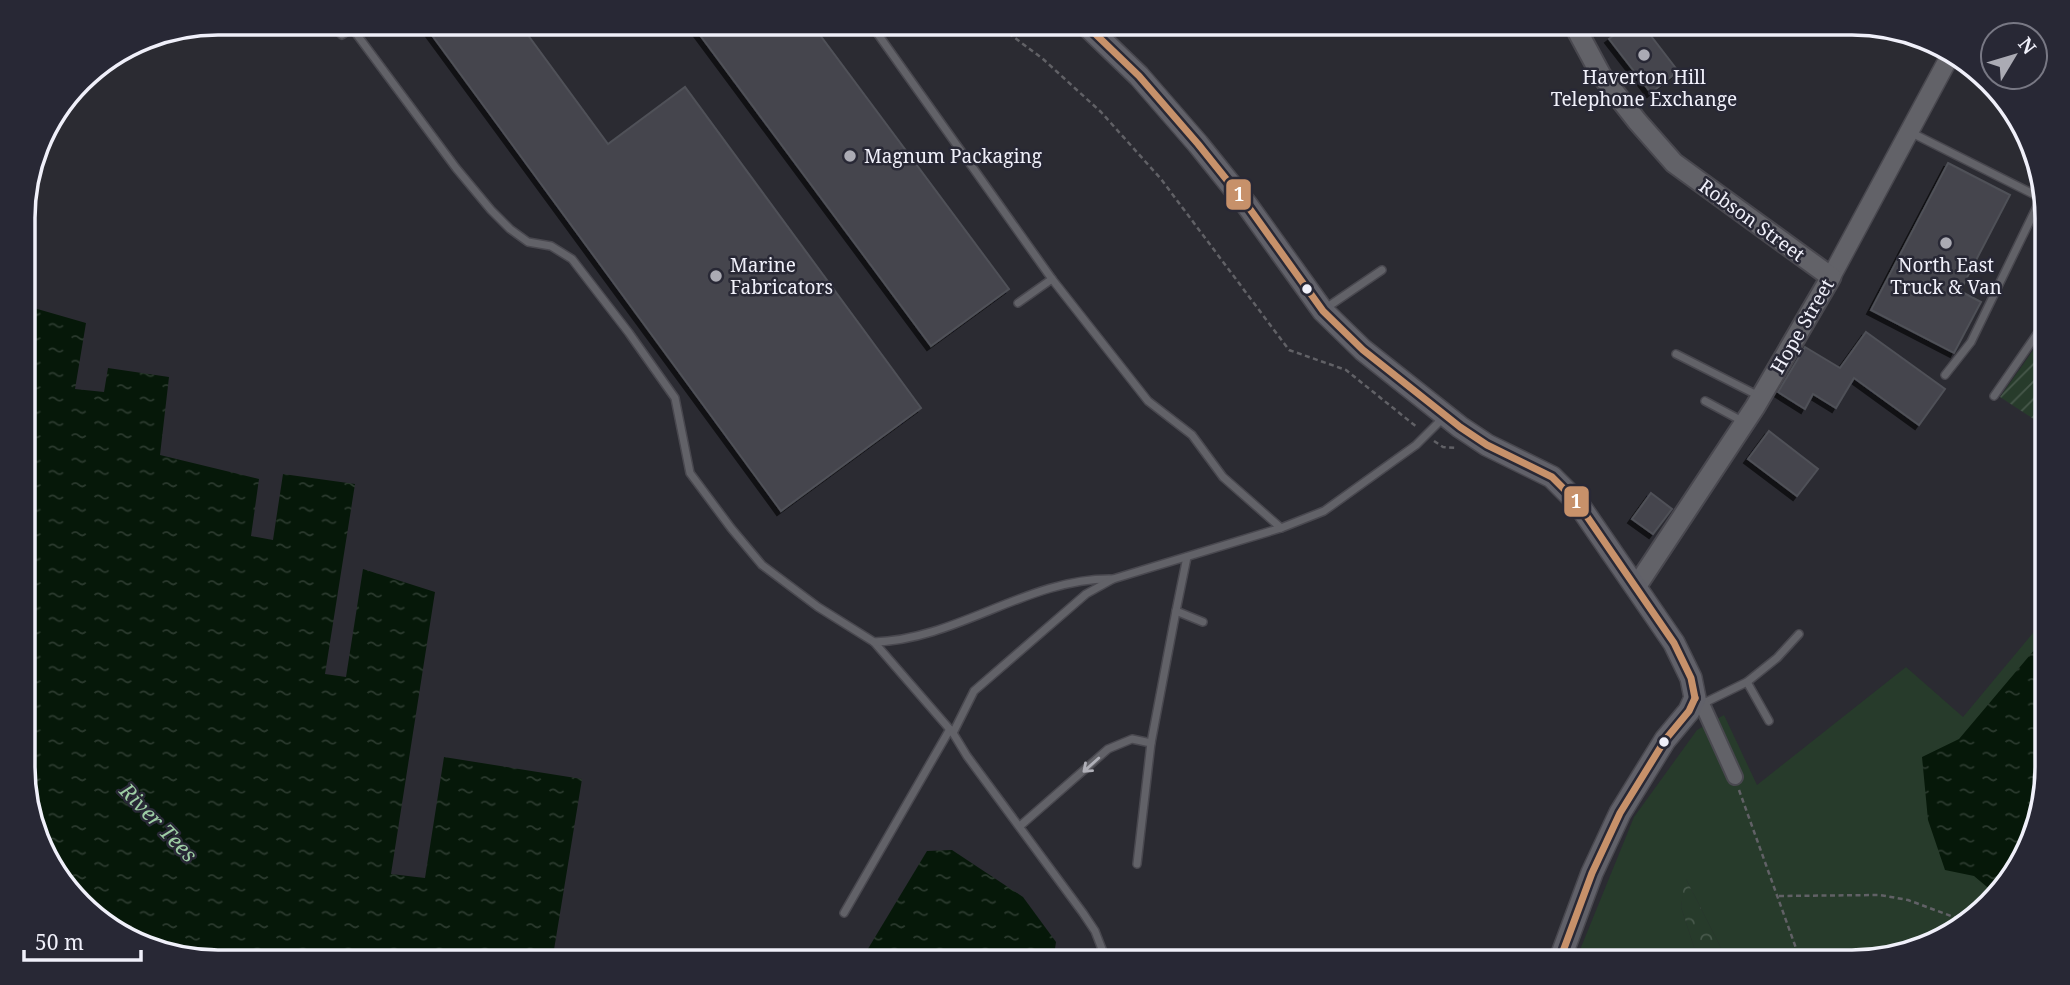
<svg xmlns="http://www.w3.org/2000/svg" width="2070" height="985" font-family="'Noto Serif',serif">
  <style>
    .green { fill: #273b2b }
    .forest { fill: url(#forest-crowns) }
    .garden { fill: url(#garden-furrows) }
    .water { fill: url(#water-ripples) }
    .building { fill: #45454d; stroke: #505158; stroke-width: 2; filter: url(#shadow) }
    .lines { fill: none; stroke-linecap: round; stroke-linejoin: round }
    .service-casing { stroke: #49484f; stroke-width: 10 }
    .minor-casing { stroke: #49484f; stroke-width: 18 }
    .tertiary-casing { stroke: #49484f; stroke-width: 21 }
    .secondary-casing { stroke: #49484f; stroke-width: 23 }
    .primary-casing { stroke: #49484f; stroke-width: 24 }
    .path { stroke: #616166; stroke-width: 2.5; stroke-dasharray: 5 3.5; stroke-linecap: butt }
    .service { stroke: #626268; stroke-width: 7 }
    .minor { stroke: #626268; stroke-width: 14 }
    .tertiary { stroke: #626268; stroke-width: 18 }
    .secondary { stroke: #626268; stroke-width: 19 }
    .primary { stroke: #616169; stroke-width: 21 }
    .bus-1-casing { stroke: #282835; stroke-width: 12 }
    .bus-1 { stroke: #c7916a; stroke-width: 7 }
    .oneway { stroke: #b0b0b8 }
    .poi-dot { fill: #ababb4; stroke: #282835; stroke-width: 2.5 }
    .bus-dot { fill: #f0f0fa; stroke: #282835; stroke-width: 2.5 }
    .labels { text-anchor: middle; stroke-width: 5; stroke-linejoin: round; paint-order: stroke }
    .poi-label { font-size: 19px; fill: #f0f0fa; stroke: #282835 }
    .street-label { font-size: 19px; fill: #f0f0fa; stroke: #282835 }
    .water-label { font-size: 21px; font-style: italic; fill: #9dcda4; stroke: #282835 }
    .rim { fill: none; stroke: #f0f0fa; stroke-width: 3.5 }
    .line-badge { stroke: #282835; stroke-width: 2.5 }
    .badge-label { font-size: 19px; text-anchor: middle; font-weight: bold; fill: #fff }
  </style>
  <defs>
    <pattern id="forest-crowns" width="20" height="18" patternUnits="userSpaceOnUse" patternTransform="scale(1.75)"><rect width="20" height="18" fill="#273b2b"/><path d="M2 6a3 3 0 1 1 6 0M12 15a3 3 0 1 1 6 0" fill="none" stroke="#47584b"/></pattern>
    <pattern id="garden-furrows" width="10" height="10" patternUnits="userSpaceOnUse" patternTransform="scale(1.75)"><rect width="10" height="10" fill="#273b2b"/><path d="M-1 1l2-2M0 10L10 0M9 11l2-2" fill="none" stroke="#47584b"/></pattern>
    <pattern id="water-ripples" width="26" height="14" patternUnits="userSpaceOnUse" patternTransform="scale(1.75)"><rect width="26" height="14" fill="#061809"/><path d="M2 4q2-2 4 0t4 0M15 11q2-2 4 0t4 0" fill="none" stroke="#2b3a2e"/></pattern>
    <filter id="shadow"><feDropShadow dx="-4" dy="4" stdDeviation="0" flood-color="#0009"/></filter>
  </defs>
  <rect width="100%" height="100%" fill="#2b2b32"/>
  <!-- green -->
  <polygon class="green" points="2047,616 2047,767 2027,853 1960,930 1864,962 1728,962 1686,879 1681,907 1699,962 1575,962 1634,817 1697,730 1724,715 1757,785 1906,667 1963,717"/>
  <!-- forest -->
  <polygon class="forest" points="1685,877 1728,962 1699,962 1681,907"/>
  <!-- garden -->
  <polygon class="garden" points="2046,332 2046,427 2000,397"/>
  <!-- water -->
  <g class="water">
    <polygon points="27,306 86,323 75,389 104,392 108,368 169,377 160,455 259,479 251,536 273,540 283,474 355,484 325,674 346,677 363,569 435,592 391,874 425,878 444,757 582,779 552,962 218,962 132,942 63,886 24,793 23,327"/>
    <polygon points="2047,635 2047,767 2027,853 1993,892 1974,876 1945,870 1928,820 1922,757 1959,739"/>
    <polygon points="952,850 1023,897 1056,942 1053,962 860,962 927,851"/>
  </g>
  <!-- building -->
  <g class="building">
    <polygon points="423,23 519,23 608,144 685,87 921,408 781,511"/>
    <polygon points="691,23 811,23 1009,289 931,346"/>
    <polygon points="1630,23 1641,23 1678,71 1651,93 1609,39"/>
    <polygon points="1948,163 2010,195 1960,291 1981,302 1954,353 1871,310"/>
    <polygon points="1866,332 1945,389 1919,425 1854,378 1836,408 1813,394 1805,409 1778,392 1805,347 1840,368"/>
    <polygon points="1769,431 1818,469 1797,496 1748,459"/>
    <polygon points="1651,493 1672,509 1653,534 1632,519"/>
  </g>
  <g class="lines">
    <defs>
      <g id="service">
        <polyline points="330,23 342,35 359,23"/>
        <polyline points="870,23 1052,279"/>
        <polyline points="352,28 456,168 491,210 510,229 528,242 551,246 572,259 629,333 675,398 690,473 731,528 762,565 818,607 874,642 953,733"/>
        <polyline points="1910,132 2041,198 1971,342 1945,375"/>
        <polyline points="1018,303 1052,279 1148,401 1192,435 1223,477 1281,528"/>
        <polyline points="1323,310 1382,270"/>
        <polyline points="1676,354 1759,396"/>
        <polyline points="1994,396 2046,321"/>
        <polyline points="1705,401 1744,422"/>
        <polyline points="1187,557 1176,611 1203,622"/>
        <path d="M 874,642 C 957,640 1029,577 1113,579"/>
        <polyline points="1747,682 1769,721"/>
        <polyline points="1702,704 1747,682 1777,658 1799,634"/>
        <polyline points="1020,826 1108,749 1132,739 1151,743"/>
        <polyline points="1137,864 1151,743 1176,611"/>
        <polyline points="844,913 950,729"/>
        <polyline points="1107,962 1095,931 1083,913 967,756 953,733 974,691 1086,594 1113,579 1281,528 1324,511 1416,445 1444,417"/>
      </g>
      <polyline id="minor" points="1695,698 1702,704 1735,777"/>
      <polyline id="tertiary" points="1831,277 1951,54"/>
      <polyline id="secondary" points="1573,23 1601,75 1637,121 1674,163 1831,277 1755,407 1636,587"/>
      <polyline id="primary" points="1084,23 1139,76 1198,144 1247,205 1323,311 1363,350 1460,427 1487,445 1552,477 1577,502 1674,643 1691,678 1695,698 1689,711 1665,740 1620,813 1592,873 1559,962"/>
    </defs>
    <!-- service casing -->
    <use href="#service" class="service-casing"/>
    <!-- minor casing -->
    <use href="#minor" class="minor-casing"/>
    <!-- tertiary casing -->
    <use href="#tertiary" class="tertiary-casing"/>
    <!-- secondary casing -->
    <use href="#secondary" class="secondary-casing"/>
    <!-- primary casing -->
    <use href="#primary" class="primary-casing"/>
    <!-- path -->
    <g class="path">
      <polyline points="995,23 1043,59 1101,112 1161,179 1289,350 1346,370 1418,428"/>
      <polyline points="1434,441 1443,447 1457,448"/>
      <polyline points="1739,790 1801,962"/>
      <polyline points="1779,896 1880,895 1908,900 1967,922"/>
    </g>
    <!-- service -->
    <use href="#service" class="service"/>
    <!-- minor -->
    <use href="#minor" class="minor"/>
    <!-- tertiary -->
    <use href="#tertiary" class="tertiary"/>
    <!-- secondary -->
    <use href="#secondary" class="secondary"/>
    <!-- primary -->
    <use href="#primary" class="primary"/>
    <defs>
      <g id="bus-1">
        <polyline points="1084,23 1139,76 1198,144 1247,205 1323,311 1363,350 1460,427 1487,445 1552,477 1577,502 1674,643 1691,678 1695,698"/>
        <polyline points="1559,962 1592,873 1620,813 1665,740 1689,711 1695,698"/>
      </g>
    </defs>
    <!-- bus-1 casing -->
    <use href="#bus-1" class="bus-1-casing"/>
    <!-- bus-1 -->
    <use href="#bus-1" class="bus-1"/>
  </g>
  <!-- one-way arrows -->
  <defs><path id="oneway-shaft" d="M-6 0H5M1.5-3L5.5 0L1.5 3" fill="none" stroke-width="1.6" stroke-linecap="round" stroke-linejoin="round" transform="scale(1.75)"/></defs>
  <use class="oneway" href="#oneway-shaft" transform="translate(1091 765) rotate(138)"/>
  <!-- markers -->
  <g class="poi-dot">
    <circle cx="1644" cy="55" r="7"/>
    <circle cx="850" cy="156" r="7"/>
    <circle cx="1946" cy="243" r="7"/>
    <circle cx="716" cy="276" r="7"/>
  </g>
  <g class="bus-dot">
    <circle cx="1307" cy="289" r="6"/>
    <circle cx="1664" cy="742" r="6"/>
  </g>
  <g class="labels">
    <!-- poi labels -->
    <g class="poi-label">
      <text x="1644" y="84">Haverton Hill<tspan x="1644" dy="22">Telephone Exchange</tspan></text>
      <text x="864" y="163" text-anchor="start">Magnum Packaging</text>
      <text x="730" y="272" text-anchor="start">Marine<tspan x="730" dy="22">Fabricators</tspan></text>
      <text x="1946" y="272">North East<tspan x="1946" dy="22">Truck &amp; Van</tspan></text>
    </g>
    <!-- street labels -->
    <g class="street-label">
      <text transform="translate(1752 220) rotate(36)" y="7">Robson Street</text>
      <text transform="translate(1802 326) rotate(-60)" y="7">Hope Street</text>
    </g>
    <!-- water labels -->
    <g class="water-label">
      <text transform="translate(158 823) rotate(46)" y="7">River Tees</text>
    </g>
  </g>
  <!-- crop -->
  <path d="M0 0H2070V985H0ZM218 35H1852A183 183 0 0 1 2035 218V767A183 183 0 0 1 1852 950H218A183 183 0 0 1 35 767V218A183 183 0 0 1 218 35Z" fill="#282835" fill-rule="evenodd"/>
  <path class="rim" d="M218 35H1852A183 183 0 0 1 2035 218V767A183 183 0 0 1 1852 950H218A183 183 0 0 1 35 767V218A183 183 0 0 1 218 35Z"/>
  <g class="line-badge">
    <rect x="1225" y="178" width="27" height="33" rx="7" fill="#c7916a"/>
    <rect x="1563" y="485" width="27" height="33" rx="7" fill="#c7916a"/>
  </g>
  <g class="badge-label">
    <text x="1239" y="201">1</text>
    <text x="1576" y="508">1</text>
  </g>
  <!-- north arrow -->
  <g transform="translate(2014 56) rotate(52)"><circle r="33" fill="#282835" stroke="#787884" stroke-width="2"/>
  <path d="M0-5L12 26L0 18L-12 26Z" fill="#ababb4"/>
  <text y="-10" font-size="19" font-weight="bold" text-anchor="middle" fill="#f0f0fa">N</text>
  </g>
  <!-- scale -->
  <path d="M24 950v10h117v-10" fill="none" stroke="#f0f0fa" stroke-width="3.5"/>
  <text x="35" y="950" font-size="21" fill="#f0f0fa" stroke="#282835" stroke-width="5" paint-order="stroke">50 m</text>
</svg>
